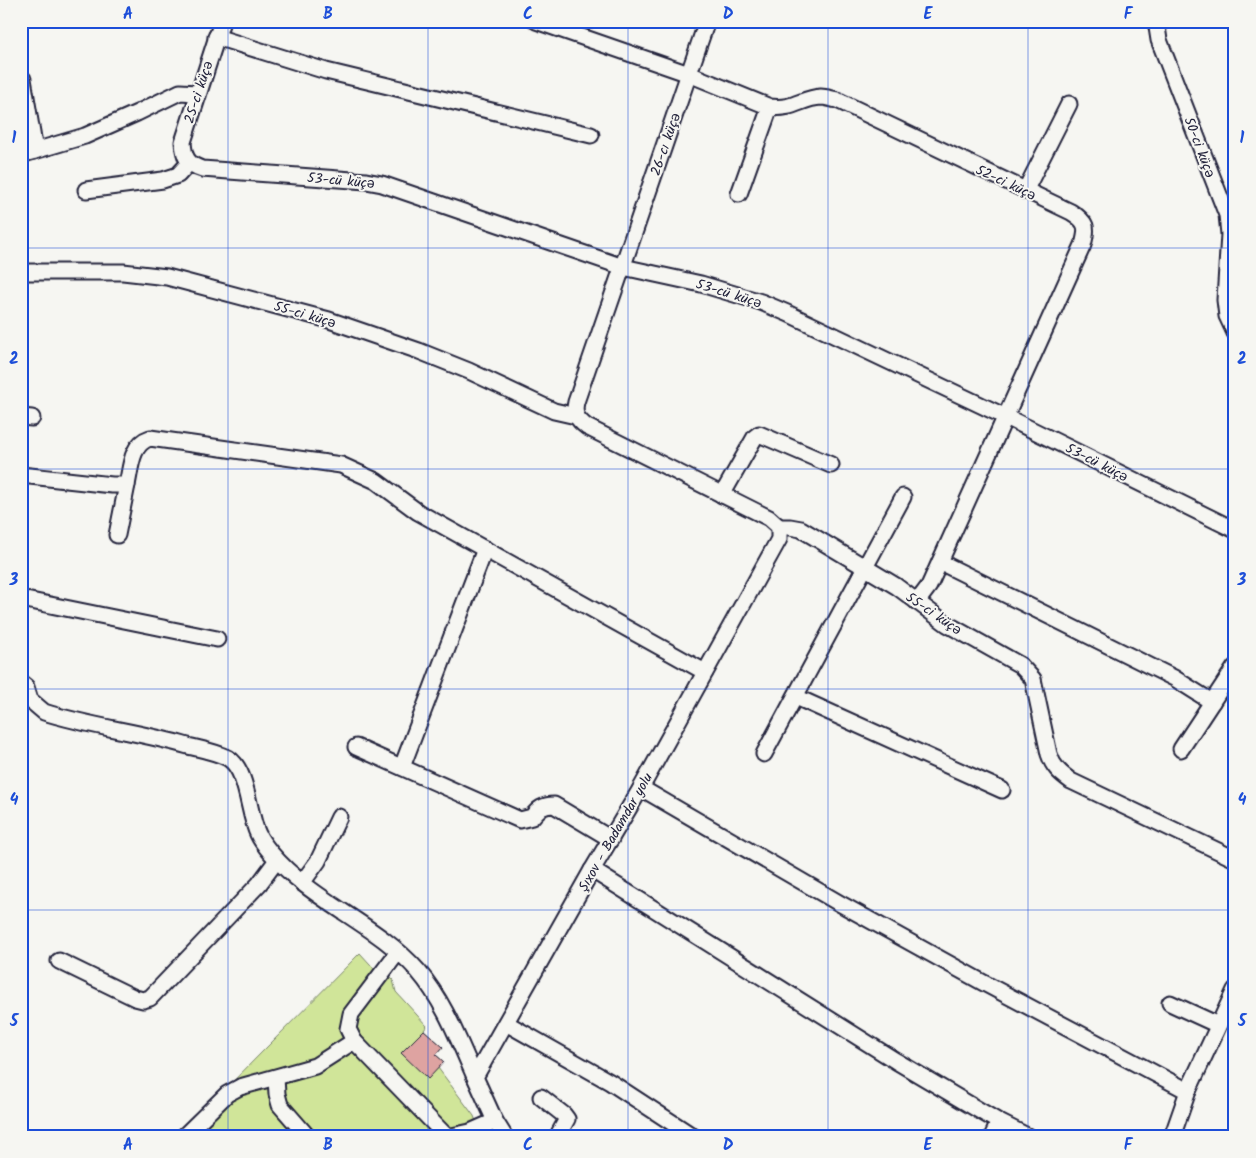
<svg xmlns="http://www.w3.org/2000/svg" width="1256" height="1158" font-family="Kalam,sans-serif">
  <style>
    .green { fill: #d0e599; stroke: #79846a }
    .building { fill: #dea3a1; stroke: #22223b }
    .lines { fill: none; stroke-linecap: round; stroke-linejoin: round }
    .minor-casing { stroke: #22223b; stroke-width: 19 }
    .minor { stroke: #f6f6f2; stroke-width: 15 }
    .grid { fill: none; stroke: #1d4ed8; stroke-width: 1; stroke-opacity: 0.55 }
    .labels { text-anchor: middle; stroke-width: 4; stroke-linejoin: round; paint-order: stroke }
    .street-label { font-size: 14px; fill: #22223b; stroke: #f6f6f2 }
    .neatline { fill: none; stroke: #1d4ed8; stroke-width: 2 }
    .grid-label { font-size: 16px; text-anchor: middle; font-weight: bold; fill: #1d4ed8 }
  </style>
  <rect width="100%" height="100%" fill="#f6f6f2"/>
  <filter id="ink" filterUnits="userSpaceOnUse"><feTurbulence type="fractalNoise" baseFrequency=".02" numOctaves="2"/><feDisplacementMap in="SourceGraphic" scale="10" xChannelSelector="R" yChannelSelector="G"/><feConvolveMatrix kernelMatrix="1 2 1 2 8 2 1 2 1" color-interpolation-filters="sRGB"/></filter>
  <g filter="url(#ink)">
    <!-- green -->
    <polygon class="green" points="360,953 380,975 387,974 393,980 396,992 427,1026 424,1030 443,1047 436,1055 444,1062 438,1068 474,1116 477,1124 470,1137 178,1137"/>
    <!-- building -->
    <polygon class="building" points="424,1030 443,1047 436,1055 444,1062 428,1079 401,1053"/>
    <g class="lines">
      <defs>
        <g id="minor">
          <path d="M 222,21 L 183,142 C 184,157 187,164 202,169 L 366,181 L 382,184 L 623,267 L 701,284 L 761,302 L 787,313 L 1006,417 L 1235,530"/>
          <path d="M 536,21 L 689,74 L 770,107 C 794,110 801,98 821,97 C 826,97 831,99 837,100 L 1071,212 C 1087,222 1088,227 1083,245 L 929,586 L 917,602"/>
          <path d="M 707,21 L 576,402 C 573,415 578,420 587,427 L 769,518 L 779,527"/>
          <polyline points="1156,21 1159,40 1227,215 1229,234 1225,300 1227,316 1235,333"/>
          <polyline points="216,37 326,71 591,135"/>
          <polyline points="23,79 35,151"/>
          <polyline points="21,155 85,136 137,113 180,92 197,93"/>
          <polyline points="86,190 163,180 178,175 189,163"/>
          <polyline points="1025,191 1069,104"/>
          <polyline points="739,194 770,107"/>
          <polyline points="21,272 123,272 167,277 329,320 419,351 469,371 554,411 576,416"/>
          <polyline points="21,417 32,418"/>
          <path d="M 21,475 L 112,485 L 127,485 C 131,467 131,444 150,438 L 341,465 L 376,481 L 418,512 L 705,672"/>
          <polyline points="722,495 755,437 759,434 831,465"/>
          <path d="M 779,527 L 790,527 L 801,529 L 896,586 L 947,624 L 1020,665 L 1033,679 L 1049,754 C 1053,767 1060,773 1071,781 L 1235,859"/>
          <polyline points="117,535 127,485"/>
          <polyline points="940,562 1174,678 1212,702"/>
          <polyline points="21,599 217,639"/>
          <path d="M 21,683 L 26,687 L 30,700 L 44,712 C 91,727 141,732 188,746 C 201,749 216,752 228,758 C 248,770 248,814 258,834 C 261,841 266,847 271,853 C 312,902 376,923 418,971 C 444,1001 459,1041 475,1077"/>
          <polyline points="796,697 1002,790"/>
          <path d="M 356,747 L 520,820 L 532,817 C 538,809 543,805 554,805 L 611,839"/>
          <polyline points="1181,749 1235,667"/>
          <polyline points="764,754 903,497"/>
          <polyline points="402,767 485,549"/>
          <polyline points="641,788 839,903 982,982 1188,1091"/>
          <polyline points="592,870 896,1061 999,1122 1029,1137"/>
          <polyline points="302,883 318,861 339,817"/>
          <polyline points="398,952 351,1014 348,1029 354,1041 447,1137 470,1132 495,1121"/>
          <polyline points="59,961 135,998 143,1000 150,998 259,884 277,860"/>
          <polyline points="1170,1003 1218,1025"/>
          <polyline points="506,1023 610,1082 694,1137"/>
          <polyline points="276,1078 277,1094 280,1105 308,1137"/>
          <polyline points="541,1097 564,1115 567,1119 557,1137"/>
          <polyline points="183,1137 227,1094 240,1087 315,1066 354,1041"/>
          <polyline points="505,1137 495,1121 475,1077 592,870 641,788 779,539 779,527"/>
          <polyline points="992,1137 999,1122"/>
          <polyline points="1172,1137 1188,1091 1235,990"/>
        </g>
      </defs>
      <!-- minor casing -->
      <use href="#minor" class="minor-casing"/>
      <!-- minor -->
      <use href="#minor" class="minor"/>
    </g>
  </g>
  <!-- grid -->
  <path class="grid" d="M 228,21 L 228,1137M 428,21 L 428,1137M 628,21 L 628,1137M 828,21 L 828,1137M 1028,21 L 1028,1137M 21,248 L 1235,248M 21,469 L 1235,469M 21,689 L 1235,689M 21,910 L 1235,910"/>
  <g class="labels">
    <!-- street labels -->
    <g class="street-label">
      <text transform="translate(198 92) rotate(-72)" y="5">25-ci küçə</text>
      <text transform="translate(665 144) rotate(-71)" y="5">26-cı küçə</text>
      <text transform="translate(1200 147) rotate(69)" y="5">50-ci küçə</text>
      <text transform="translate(341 180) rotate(5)" y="5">53-cü küçə</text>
      <text transform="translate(1006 182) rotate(25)" y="5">52-ci küçə</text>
      <text transform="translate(729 293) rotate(17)" y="5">53-cü küçə</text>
      <text transform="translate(305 314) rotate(16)" y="5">55-ci küçə</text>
      <text transform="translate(1097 462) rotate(27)" y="5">53-cü küçə</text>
      <text transform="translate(934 613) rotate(34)" y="5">55-ci küçə</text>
      <text transform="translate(615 832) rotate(-60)" y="5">Şıxov - Badamdar yolu</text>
    </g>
  </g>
  <!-- margin -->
  <rect width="1256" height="1158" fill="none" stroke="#f6f6f2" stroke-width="55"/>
  <rect x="28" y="28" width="1200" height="1102" class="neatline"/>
  <g class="grid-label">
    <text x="128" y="19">A</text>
    <text x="328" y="19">B</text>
    <text x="528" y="19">C</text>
    <text x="728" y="19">D</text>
    <text x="928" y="19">E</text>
    <text x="1128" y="19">F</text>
    <text x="14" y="143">1</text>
    <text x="1242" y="143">1</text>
    <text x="14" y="364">2</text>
    <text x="1242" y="364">2</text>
    <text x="14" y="585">3</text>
    <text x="1242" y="585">3</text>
    <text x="14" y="805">4</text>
    <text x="1242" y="805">4</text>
    <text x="14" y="1026">5</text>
    <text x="1242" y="1026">5</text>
    <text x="128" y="1150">A</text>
    <text x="328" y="1150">B</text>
    <text x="528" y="1150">C</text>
    <text x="728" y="1150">D</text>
    <text x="928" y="1150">E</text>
    <text x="1128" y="1150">F</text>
  </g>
</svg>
